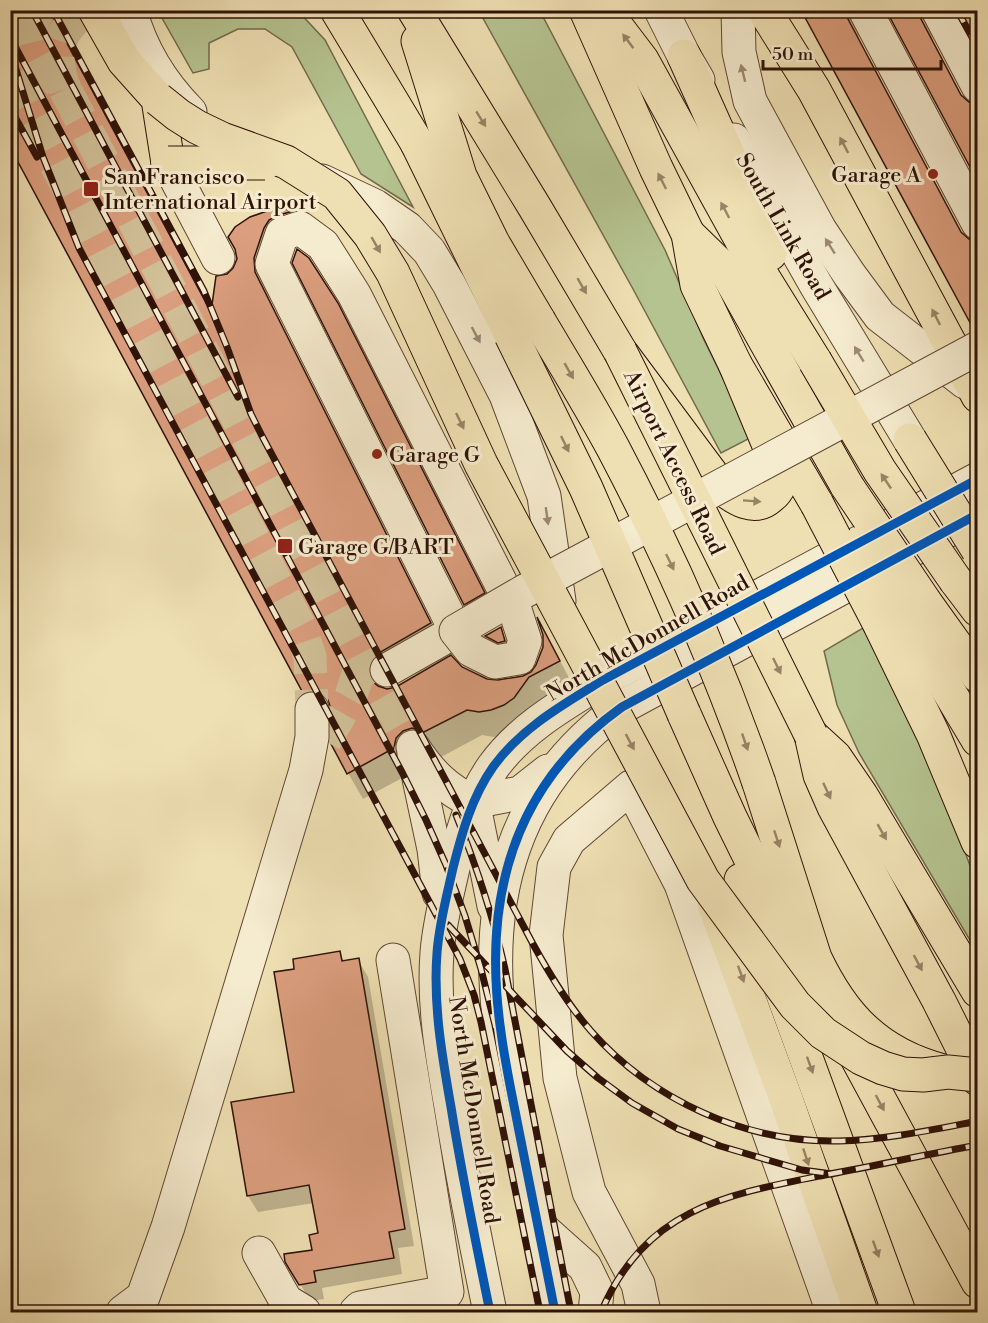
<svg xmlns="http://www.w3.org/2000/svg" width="988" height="1323" font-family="'Libre Bodoni',serif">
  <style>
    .green { fill: #b5c390; stroke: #726a4c; stroke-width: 1.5 }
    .shadow { fill: #0003 }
    .building { fill: #db9e7e; stroke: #2f1208; stroke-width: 1.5 }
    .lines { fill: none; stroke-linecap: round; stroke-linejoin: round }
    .minor-tunnel { stroke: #d2c199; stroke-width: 33; stroke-dasharray: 33 16; stroke-linecap: butt }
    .major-tunnel { stroke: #d2c199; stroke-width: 33; stroke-dasharray: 33 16; stroke-linecap: butt }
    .minor-casing { stroke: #5f4633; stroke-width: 35 }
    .major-casing { stroke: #2f1208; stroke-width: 35 }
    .highway-casing { stroke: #2f1208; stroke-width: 35 }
    .minor { stroke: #f5ebce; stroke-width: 33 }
    .major { stroke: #efe0b3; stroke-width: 33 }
    .highway { stroke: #efe0b3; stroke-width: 33 }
    .rail-casing { stroke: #2f1208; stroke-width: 7 }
    .rail { stroke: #f5ebce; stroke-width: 4.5; stroke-dasharray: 14; stroke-linecap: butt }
    .minor-bridge-casing { stroke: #5f4633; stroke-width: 35; stroke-linecap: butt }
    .major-bridge-casing { stroke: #2f1208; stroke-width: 35; stroke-linecap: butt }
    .highway-bridge-casing { stroke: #2f1208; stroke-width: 35; stroke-linecap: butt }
    .minor-bridge { stroke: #f5ebce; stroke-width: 33 }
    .major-bridge { stroke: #efe0b3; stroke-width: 33 }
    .highway-bridge { stroke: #efe0b3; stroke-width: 33 }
    .cycleway-casing { stroke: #f5ebce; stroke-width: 13 }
    .cycleway { stroke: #0057b8; stroke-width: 9 }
    .oneway { fill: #998366 }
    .oneway2 { fill: #9c8975 }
    .poi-dot { fill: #8f2418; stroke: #f5ebce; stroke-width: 2 }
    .labels { text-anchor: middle; stroke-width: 6; stroke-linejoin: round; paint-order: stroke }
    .poi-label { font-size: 22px; fill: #2f1208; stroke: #f5ebce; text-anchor: start }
    .street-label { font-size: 22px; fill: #2f1208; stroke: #f5ebce }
  </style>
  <rect width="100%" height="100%" fill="#efe0b3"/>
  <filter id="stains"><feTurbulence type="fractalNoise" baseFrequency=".00333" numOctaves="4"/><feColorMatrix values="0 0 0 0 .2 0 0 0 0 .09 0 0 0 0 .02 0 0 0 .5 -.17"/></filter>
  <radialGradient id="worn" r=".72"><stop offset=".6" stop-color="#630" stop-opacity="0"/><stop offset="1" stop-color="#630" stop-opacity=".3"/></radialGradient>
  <!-- green -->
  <g class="green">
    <polygon points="158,11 298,11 325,40 413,207 361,174 292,47 265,29 238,29 209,43 209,69 193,73"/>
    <polygon points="479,11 540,11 665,250 704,340 752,437 721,453 633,289"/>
    <polygon points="863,628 899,693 956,827 977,885 977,952 859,753 837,705 824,651"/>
  </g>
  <!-- shadow -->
  <g class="shadow">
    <polygon points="803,10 978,10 963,16 953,13 931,32 933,42 963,99 978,179 890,16 880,13 858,32 860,42 963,235 968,240 978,243 978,334"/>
    <polygon points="284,211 292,212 306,237 290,242 268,285 269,299 445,650 385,686 384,689 387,690 461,668 487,680 498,682 523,678 532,673 551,644 574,687 519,731 494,737 482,735 363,799 348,773 332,717 319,718 305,692 212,315 228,276 235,269 238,259 236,249 230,237"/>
    <polygon points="336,304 355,336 501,624 483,635 465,604"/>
    <polygon points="500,629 518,659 504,667 487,636"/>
    <polygon points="339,953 345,962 358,960 368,977 414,1246 398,1248 402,1274 322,1288 324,1299 310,1301 287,1261 313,1251 319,1235 314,1203 258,1212 248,1196 295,1093 296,970"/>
  </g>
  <!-- building -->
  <g class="building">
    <polygon points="10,10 49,10 211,312 216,276 227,274 233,268 237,259 235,249 228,237 235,227 250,217 267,211 285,209 293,211 276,216 269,220 264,228 254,258 255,272 431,623 377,654 371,661 368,670 370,679 378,686 387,689 396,687 451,655 462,667 487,679 498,680 523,676 531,672 536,665 543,647 543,635 537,617 560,661 529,677 514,698 504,705 491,710 479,712 467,710 424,732 412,728 403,731 396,738 394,748 347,774 330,742 331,709 328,700 321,693 313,690 303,693 10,147"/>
    <polygon points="801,10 846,10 848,19 961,232 969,239 978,242 978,329 974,330"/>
    <polygon points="886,10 919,10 921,19 961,95 969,102 978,105 978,182"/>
    <polygon points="959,10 978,10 978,45"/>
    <polygon points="297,249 309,258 338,303 485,593 464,605 292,263"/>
    <polygon points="501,627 505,641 498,643 485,636"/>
    <polygon points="340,951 342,961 359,958 405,1229 389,1232 394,1258 314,1271 316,1282 299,1285 285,1262 284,1254 312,1250 309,1235 318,1233 309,1185 247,1196 231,1102 294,1092 274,972 294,969 293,959"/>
  </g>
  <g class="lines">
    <!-- minor-tunnel -->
    <g class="minor-tunnel">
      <polyline points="973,10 978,18"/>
      <polyline points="10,77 300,627 310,657 312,709"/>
      <polyline points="65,89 363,658 413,747"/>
      <polyline points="325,741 351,696 363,658"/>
    </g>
    <!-- major-tunnel -->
    <g class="major-tunnel">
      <path d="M 38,10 C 22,38 43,66 62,86"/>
      <path d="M 65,89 C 52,53 56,33 87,10"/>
    </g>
    <defs>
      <g id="minor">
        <path d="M 130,10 C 141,50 161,83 190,112"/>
        <polyline points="661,10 684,56 698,80"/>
        <polyline points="738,10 739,52 750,101 820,230 849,274 880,316 965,382"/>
        <polyline points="865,10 978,223"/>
        <polyline points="938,10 978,86"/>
        <polyline points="734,140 816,285 910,440"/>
        <polyline points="168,163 218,258"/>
        <polyline points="322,181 375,206 407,228 429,251 449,284 506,395 544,496 559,601"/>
        <polyline points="387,670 456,631 272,264 282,234 300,228 323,245 354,294 516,613"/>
        <path d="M 413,747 C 429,772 446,789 473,802 L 520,793 L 548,771"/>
        <polyline points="414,755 434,849 439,893"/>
        <polyline points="474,806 494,906"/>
        <polyline points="538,1225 585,1267 597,1292 595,1312"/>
        <polyline points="259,1253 286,1301 304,1312"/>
        <polyline points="123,1312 143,1297 168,1227 306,770 312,737 312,709"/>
        <polyline points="356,1312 360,1308 447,1292 393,960"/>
        <path d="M 490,1312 C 476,1244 462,1176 451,1107 C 442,1056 433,1004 437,953 C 439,924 447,895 453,868 C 462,832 472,797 493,767 C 521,728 564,704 603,680 L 978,479"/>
        <path d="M 555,1312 C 543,1250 530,1188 518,1126 C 512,1095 505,1063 501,1032 C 482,902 511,786 622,707 L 978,514"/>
        <polyline points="644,1312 638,1284 589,1192 560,1078 546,935 554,867 569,840 631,787 681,884 833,1312"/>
      </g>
      <g id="major">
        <polyline points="95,10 124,61 158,99 168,163"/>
        <polyline points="337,10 417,143 434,165"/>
        <path d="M 414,10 L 534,206 L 620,351 L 722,488 C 736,499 754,511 770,497 C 774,494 777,491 779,486 C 781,481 779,472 778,467 L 735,364 L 697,285 L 688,234 L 656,168 L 586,10"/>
        <polyline points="604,10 642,60 753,261 815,361"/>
        <polyline points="764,10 814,90 978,396"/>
        <polyline points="418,41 460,176 493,243 539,321"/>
        <polyline points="684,56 730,159 770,254"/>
        <polyline points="956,581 978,610"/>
        <path d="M 759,783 L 815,958 C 843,1017 878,1054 943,1071"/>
      </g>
      <g id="highway">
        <polyline points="417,143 511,335"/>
        <polyline points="688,234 726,271 847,486"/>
        <polyline points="735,364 817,504"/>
        <polyline points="925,602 978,676"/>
        <polyline points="902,613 978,740"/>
        <polyline points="880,625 933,734 978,842"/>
        <polyline points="684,714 730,817 763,884 978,1282"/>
        <polyline points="811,735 820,775 834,807 939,1001 978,1079"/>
        <polyline points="811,735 835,757 861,795 978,991"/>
        <polyline points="741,880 899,1312"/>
        <polyline points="714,904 786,1099 861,1312"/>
      </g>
    </defs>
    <!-- minor casing -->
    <use href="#minor" class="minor-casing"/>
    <!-- major casing -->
    <use href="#major" class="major-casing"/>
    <!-- highway casing -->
    <use href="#highway" class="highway-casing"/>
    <!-- minor -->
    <use href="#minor" class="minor"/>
    <!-- major -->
    <use href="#major" class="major"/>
    <!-- highway -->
    <use href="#highway" class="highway"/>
    <defs>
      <g id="rail">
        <polyline points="32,10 238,397"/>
        <path d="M 53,10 L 204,291 L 227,347 L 251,414 L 262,436 L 533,944 C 550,975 568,1005 591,1031 C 652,1100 746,1143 838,1141 C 885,1140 931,1130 978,1121"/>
        <polyline points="957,10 978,48"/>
        <polyline points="10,37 403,774 426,820 446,865 465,916 481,969 495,1025 553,1312"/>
        <polyline points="10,50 43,157 79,248 460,959 474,995 481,1022 540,1312"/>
        <polyline points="10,108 37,157"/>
        <path d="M 456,815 C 476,865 493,916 505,969 L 571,1312"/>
        <polyline points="448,925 567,1051 598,1078 632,1103 678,1129 720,1146 802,1170 832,1174"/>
        <path d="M 601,1312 C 647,1206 729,1194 830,1174 C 879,1165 928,1154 978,1145"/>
      </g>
    </defs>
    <!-- rail casing -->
    <use href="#rail" class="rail-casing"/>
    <!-- rail -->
    <use href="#rail" class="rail"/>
    <defs>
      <polyline id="minor-bridge" points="516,613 525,641 519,658 495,662 471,650 456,631 523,592 978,348"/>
      <g id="major-bridge">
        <polyline points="158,99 178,115 197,127 222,139 286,162 337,194 370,235 393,273 481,464 703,880 795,1005 823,1033 861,1058 883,1068 903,1074 923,1075 948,1072 978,1075"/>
        <polyline points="168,163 265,163"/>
        <path d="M 539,321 C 564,363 590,405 613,448 C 670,556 719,667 759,783"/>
        <polyline points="620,351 811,735"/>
        <polyline points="815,361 880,471 956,581"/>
      </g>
      <g id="highway-bridge">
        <polyline points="511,335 586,488 684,714"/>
        <polyline points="910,440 978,550"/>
        <polyline points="847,486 925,602"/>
        <polyline points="817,504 880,625"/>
        <polyline points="860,543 902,613"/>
      </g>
    </defs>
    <!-- minor-bridge casing -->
    <use href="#minor-bridge" class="minor-bridge-casing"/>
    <!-- major-bridge casing -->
    <use href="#major-bridge" class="major-bridge-casing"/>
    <!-- highway-bridge casing -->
    <use href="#highway-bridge" class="highway-bridge-casing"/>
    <!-- minor-bridge -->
    <use href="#minor-bridge" class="minor-bridge"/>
    <!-- major-bridge -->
    <use href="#major-bridge" class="major-bridge"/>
    <!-- highway-bridge -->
    <use href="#highway-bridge" class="highway-bridge"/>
    <defs>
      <g id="cycleway">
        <path d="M 490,1312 C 476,1244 462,1176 451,1107 C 442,1056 433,1004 437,953 C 439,924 447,895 453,868 C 462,832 472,797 493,767 C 521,728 564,704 603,680 L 978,479"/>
        <path d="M 555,1312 C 543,1250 530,1188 518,1126 C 512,1095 505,1063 501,1032 C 482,902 511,786 622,707 L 978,514"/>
      </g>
    </defs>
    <!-- cycleway casing -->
    <use href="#cycleway" class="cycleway-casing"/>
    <!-- cycleway -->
    <use href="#cycleway" class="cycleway"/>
  </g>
  <!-- one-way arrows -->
  <defs><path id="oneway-solid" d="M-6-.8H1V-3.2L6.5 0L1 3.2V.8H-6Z" transform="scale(1.5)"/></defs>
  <g class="oneway">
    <use href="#oneway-solid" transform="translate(628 41) rotate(-127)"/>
    <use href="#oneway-solid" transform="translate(481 119) rotate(58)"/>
    <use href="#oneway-solid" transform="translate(844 145) rotate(-118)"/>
    <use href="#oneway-solid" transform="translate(662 181) rotate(-117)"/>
    <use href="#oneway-solid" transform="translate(725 210) rotate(-118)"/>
    <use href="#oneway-solid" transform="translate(376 245) rotate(60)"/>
    <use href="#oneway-solid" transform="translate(582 286) rotate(60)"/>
    <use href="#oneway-solid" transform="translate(936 317) rotate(-117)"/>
    <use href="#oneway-solid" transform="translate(569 371) rotate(60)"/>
    <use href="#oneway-solid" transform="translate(460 421) rotate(64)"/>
    <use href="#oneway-solid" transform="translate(565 444) rotate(64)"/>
    <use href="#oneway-solid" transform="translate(886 481) rotate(-124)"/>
    <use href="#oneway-solid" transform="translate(752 501) rotate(4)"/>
    <use href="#oneway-solid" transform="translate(670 562) rotate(64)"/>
    <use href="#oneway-solid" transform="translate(777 666) rotate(64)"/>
    <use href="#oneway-solid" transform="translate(630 742) rotate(62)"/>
    <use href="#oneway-solid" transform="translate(745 742) rotate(71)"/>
    <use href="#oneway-solid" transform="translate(827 791) rotate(65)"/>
    <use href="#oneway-solid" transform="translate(882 832) rotate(60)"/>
    <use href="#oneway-solid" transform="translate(777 839) rotate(72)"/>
    <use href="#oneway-solid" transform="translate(918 963) rotate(62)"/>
    <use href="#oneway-solid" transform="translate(741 974) rotate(70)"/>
    <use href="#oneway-solid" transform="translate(810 1065) rotate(70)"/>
    <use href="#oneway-solid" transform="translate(880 1103) rotate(62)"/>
    <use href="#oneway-solid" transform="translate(806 1157) rotate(72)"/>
    <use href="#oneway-solid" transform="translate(876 1249) rotate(70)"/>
  </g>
  <g class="oneway2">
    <use href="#oneway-solid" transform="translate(743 73) rotate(-104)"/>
    <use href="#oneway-solid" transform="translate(830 246) rotate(-122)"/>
    <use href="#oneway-solid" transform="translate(476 335) rotate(62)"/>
    <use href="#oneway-solid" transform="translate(859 354) rotate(-121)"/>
    <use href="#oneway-solid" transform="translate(547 516) rotate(82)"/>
  </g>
  <!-- markers -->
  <g class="poi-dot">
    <circle cx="933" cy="174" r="6"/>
    <rect x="83" y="181" width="16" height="16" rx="3"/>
    <circle cx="377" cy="454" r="6"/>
    <rect x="277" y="538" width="16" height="16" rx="3"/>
  </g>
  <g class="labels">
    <!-- poi labels -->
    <g class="poi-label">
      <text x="921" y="182" text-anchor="end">Garage A</text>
      <text x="104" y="184">San Francisco<tspan x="104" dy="25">International Airport</tspan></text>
      <text x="389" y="462">Garage G</text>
      <text x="298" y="554">Garage G/BART</text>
    </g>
    <!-- street labels -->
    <g class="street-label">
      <text transform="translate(784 226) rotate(60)" y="8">South Link Road</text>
      <text transform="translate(675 462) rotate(64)" y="8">Airport Access Road</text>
      <text transform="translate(647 637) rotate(-30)" y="8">North McDonnell Road</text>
      <text transform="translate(475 1110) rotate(81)" y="8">North McDonnell Road</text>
    </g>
  </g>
  <!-- margin -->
  <rect width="988" height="1323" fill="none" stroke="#efe0b3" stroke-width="36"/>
  <rect x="12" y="12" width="964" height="1299" fill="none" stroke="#2f1208" stroke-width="3"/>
  <rect x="18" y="18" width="952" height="1287" fill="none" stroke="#2f1208" stroke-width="1.5"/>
  <!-- scale -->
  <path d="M763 60v9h178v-9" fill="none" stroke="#2f1208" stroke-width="3"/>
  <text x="772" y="60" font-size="18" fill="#2f1208" stroke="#f5ebce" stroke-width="4.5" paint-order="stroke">50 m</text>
  <rect width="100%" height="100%" filter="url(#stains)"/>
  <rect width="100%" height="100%" fill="url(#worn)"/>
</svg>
